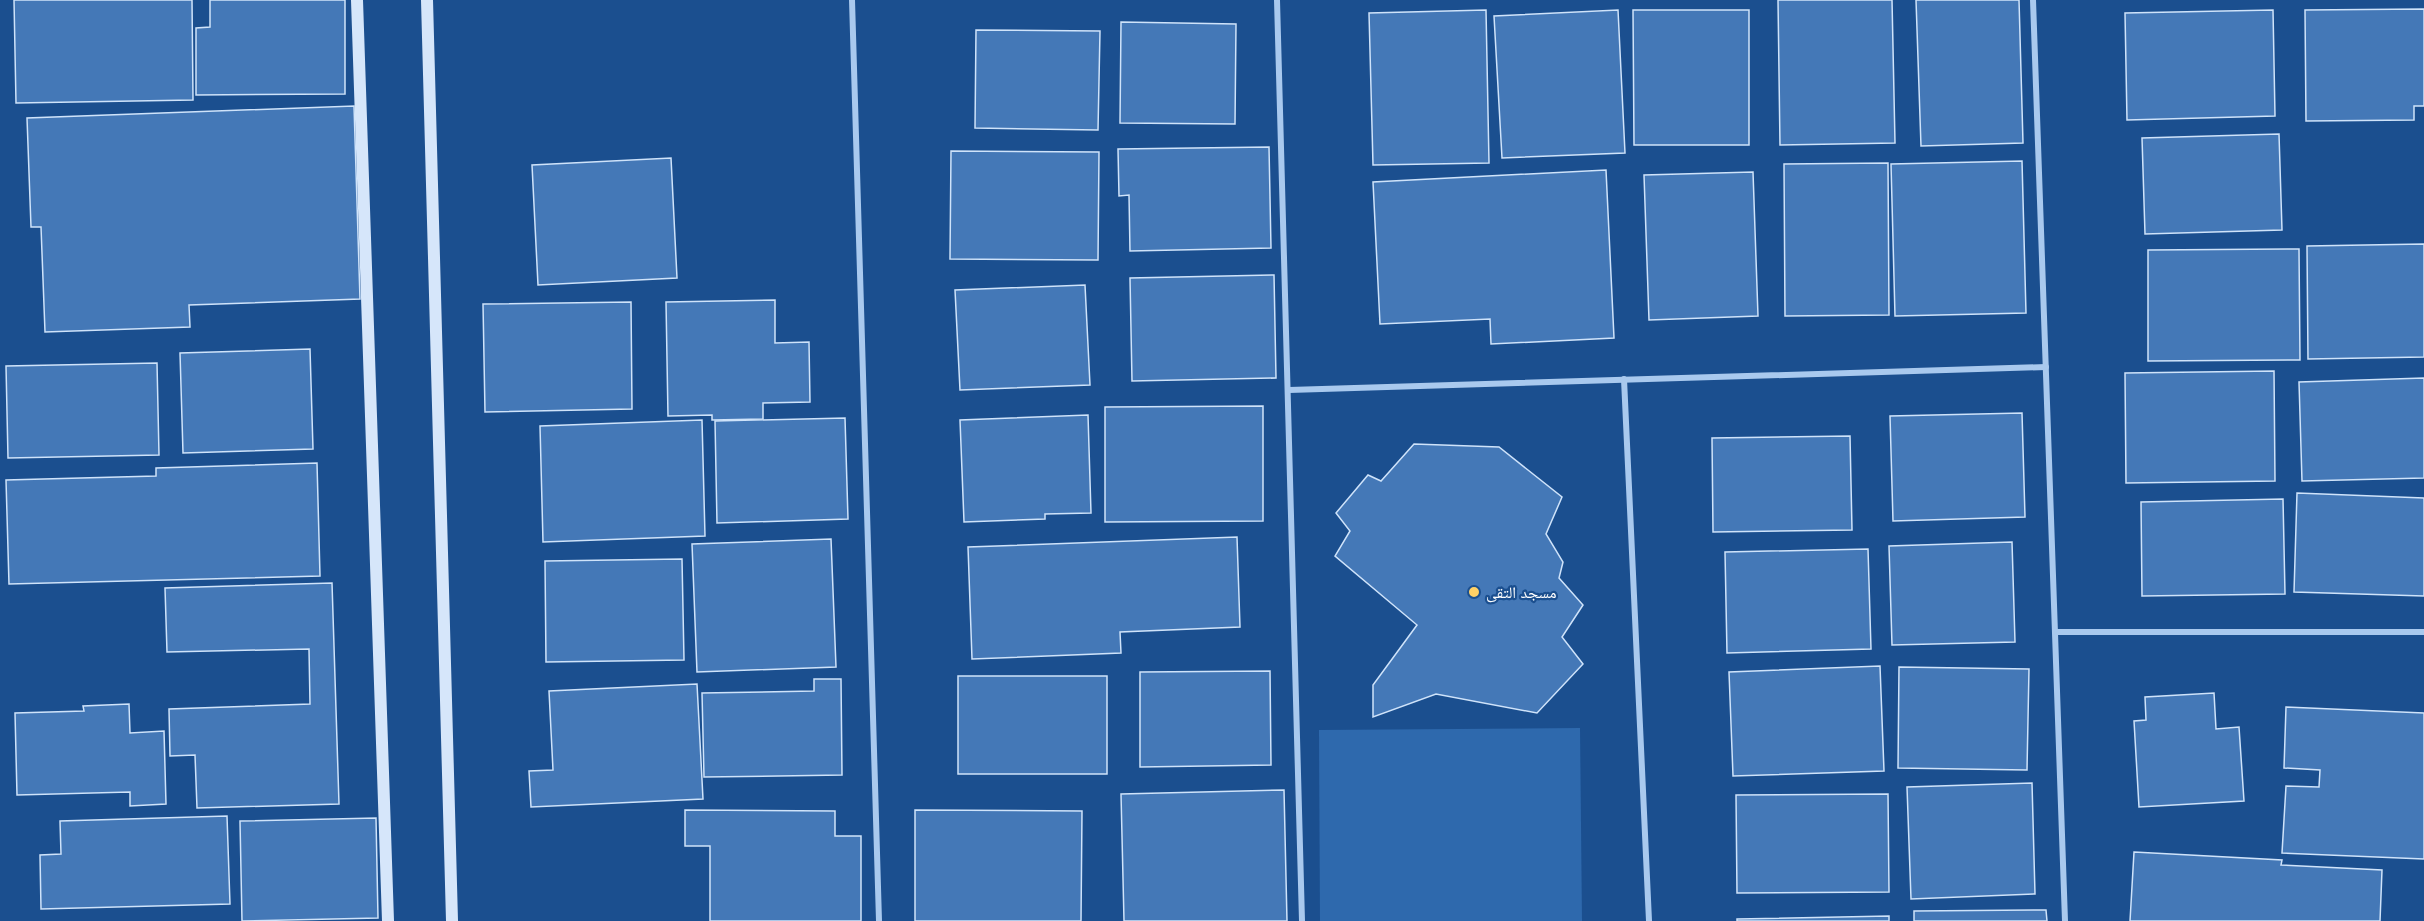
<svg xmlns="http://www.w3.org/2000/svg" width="2424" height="921" font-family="'DM Sans','Noto Naskh Arabic',sans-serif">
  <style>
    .green { fill: #2e69ad }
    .building { fill: #4478b7; stroke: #cfe3fa; stroke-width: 1.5 }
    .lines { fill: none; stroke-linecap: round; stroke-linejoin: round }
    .street { stroke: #a9c9ee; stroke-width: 6 }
    .secondary { stroke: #d6e6fa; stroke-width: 12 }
    .poi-dot { fill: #ffd166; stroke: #1b4f8f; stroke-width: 2 }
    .labels { text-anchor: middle; stroke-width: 4.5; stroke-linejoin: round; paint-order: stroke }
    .poi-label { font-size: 16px; fill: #fff; stroke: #1b4f8f; text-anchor: start }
  </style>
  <rect width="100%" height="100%" fill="#1b4f8f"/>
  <!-- green -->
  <polygon class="green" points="1580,728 1582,921 1320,921 1319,730"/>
  <!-- building -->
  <g class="building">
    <polygon points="14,0 192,0 193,100 16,103"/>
    <polygon points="210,0 345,0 345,94 196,95 196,28 210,27"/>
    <polygon points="1778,0 1892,0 1895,143 1780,145"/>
    <polygon points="1916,0 2019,0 2023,143 1921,146"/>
    <polygon points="2424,9 2424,106 2414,106 2414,120 2306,121 2305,10"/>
    <polygon points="1486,10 1489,163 1373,165 1369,13"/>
    <polygon points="1618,10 1625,153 1502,158 1494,16"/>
    <polygon points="1633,10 1749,10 1749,145 1634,145"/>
    <polygon points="2273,10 2275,116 2127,120 2125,13"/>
    <polygon points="1121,22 1236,24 1235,124 1120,123"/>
    <polygon points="976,30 1100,31 1098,130 975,128"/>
    <polygon points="354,106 360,299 189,305 190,327 45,332 41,227 31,227 27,118"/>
    <polygon points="2279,134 2282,230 2145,234 2142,138"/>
    <polygon points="1269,147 1271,248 1130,251 1129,195 1119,196 1118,149"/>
    <polygon points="951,151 1099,152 1098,260 950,259"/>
    <polygon points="671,158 677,278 538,285 532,165"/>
    <polygon points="2022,161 2026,313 1895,316 1891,164"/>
    <polygon points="1888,163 1889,315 1785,316 1784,164"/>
    <polygon points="1606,170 1614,338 1491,344 1490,319 1380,324 1373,182"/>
    <polygon points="1753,172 1758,316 1649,320 1644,175"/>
    <polygon points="2424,244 2424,357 2308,359 2307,246"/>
    <polygon points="2299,249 2300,360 2148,361 2148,250"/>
    <polygon points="1274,275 1276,378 1132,381 1130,278"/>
    <polygon points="1085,285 1090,385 960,390 955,290"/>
    <polygon points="775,300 775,343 809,342 810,402 763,403 763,419 712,420 712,415 668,416 666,302"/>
    <polygon points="631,302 632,409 485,412 483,304"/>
    <polygon points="310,349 313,449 183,453 180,353"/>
    <polygon points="157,363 159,455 8,458 6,366"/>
    <polygon points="2274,371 2275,481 2126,483 2125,373"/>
    <polygon points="2424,378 2424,478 2302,481 2299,382"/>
    <polygon points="1263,406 1263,521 1105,522 1105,407"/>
    <polygon points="2022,413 2025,517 1893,521 1890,416"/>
    <polygon points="1088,415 1091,513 1045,514 1045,519 964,522 960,420"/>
    <polygon points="845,418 848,519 717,523 715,421"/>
    <polygon points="702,420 705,536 543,542 540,426"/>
    <polygon points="1850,436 1852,530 1713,532 1712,438"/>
    <polygon points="1414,444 1499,447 1562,497 1546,534 1563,562 1559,578 1583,605 1562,637 1583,664 1537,713 1436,694 1373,717 1373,685 1417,625 1335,556 1350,531 1336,513 1368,475 1381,481"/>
    <polygon points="317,463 320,576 9,584 6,480 156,476 156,468"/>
    <polygon points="2297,493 2424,498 2424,596 2294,592"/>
    <polygon points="2283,499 2285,594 2142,596 2141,502"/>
    <polygon points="1237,537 1240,627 1120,632 1121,653 972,659 968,547"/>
    <polygon points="831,539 836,667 697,672 692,544"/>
    <polygon points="2012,542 2015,642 1892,645 1889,546"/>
    <polygon points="1868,549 1871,649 1727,653 1725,552"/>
    <polygon points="682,559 684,660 546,662 545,561"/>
    <polygon points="332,583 339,804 197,808 195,755 170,756 169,709 310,704 309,649 167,652 165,588"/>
    <polygon points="1880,666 1884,771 1733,776 1729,672"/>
    <polygon points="1899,667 2029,669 2027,770 1898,768"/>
    <polygon points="1270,671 1271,765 1140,767 1140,672"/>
    <rect x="958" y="676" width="149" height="98"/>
    <polygon points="814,679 841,679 842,775 704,777 702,693 814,691"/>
    <polygon points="697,684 703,799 531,807 529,771 553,770 549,691"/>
    <polygon points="2214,693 2216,729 2239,727 2244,801 2139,807 2134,721 2146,720 2145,697"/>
    <polygon points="129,704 130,733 164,731 166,804 130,806 130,792 17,795 15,713 84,711 83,706"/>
    <polygon points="2286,707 2424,713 2424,859 2282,853 2286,786 2319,787 2320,770 2284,768"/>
    <polygon points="2032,783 2035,894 1911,899 1907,787"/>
    <polygon points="1284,790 1287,921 1124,921 1121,794"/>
    <polygon points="1888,794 1889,892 1737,893 1736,795"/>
    <polygon points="685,810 835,811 835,836 861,836 861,921 710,921 710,846 685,846"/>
    <polygon points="915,810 1082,811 1081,921 915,921"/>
    <polygon points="227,816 230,904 41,909 40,855 61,854 60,821"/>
    <polygon points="376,818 378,918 242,921 240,821"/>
    <polygon points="2134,852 2282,860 2281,865 2382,870 2380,921 2130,921"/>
    <polygon points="2046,910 2047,921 1914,921 1914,911"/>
    <polygon points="1889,916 1889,921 1737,921 1737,919"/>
  </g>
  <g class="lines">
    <!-- street -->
    <g class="street">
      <polyline points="852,0 879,921"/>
      <polyline points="1277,0 1302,921"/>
      <polyline points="2033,0 2065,921"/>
      <polyline points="1624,379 1649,921"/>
      <polyline points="1289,390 2046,367"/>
      <polyline points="2055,632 2424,632"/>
    </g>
    <!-- secondary -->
    <g class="secondary">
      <polyline points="357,0 388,921"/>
      <polyline points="427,0 452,921"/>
    </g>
  </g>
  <!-- markers -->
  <circle class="poi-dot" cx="1474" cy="592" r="6"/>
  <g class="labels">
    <!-- poi labels -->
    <g class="poi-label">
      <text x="1486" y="598">مسجد التقى</text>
    </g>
  </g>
</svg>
